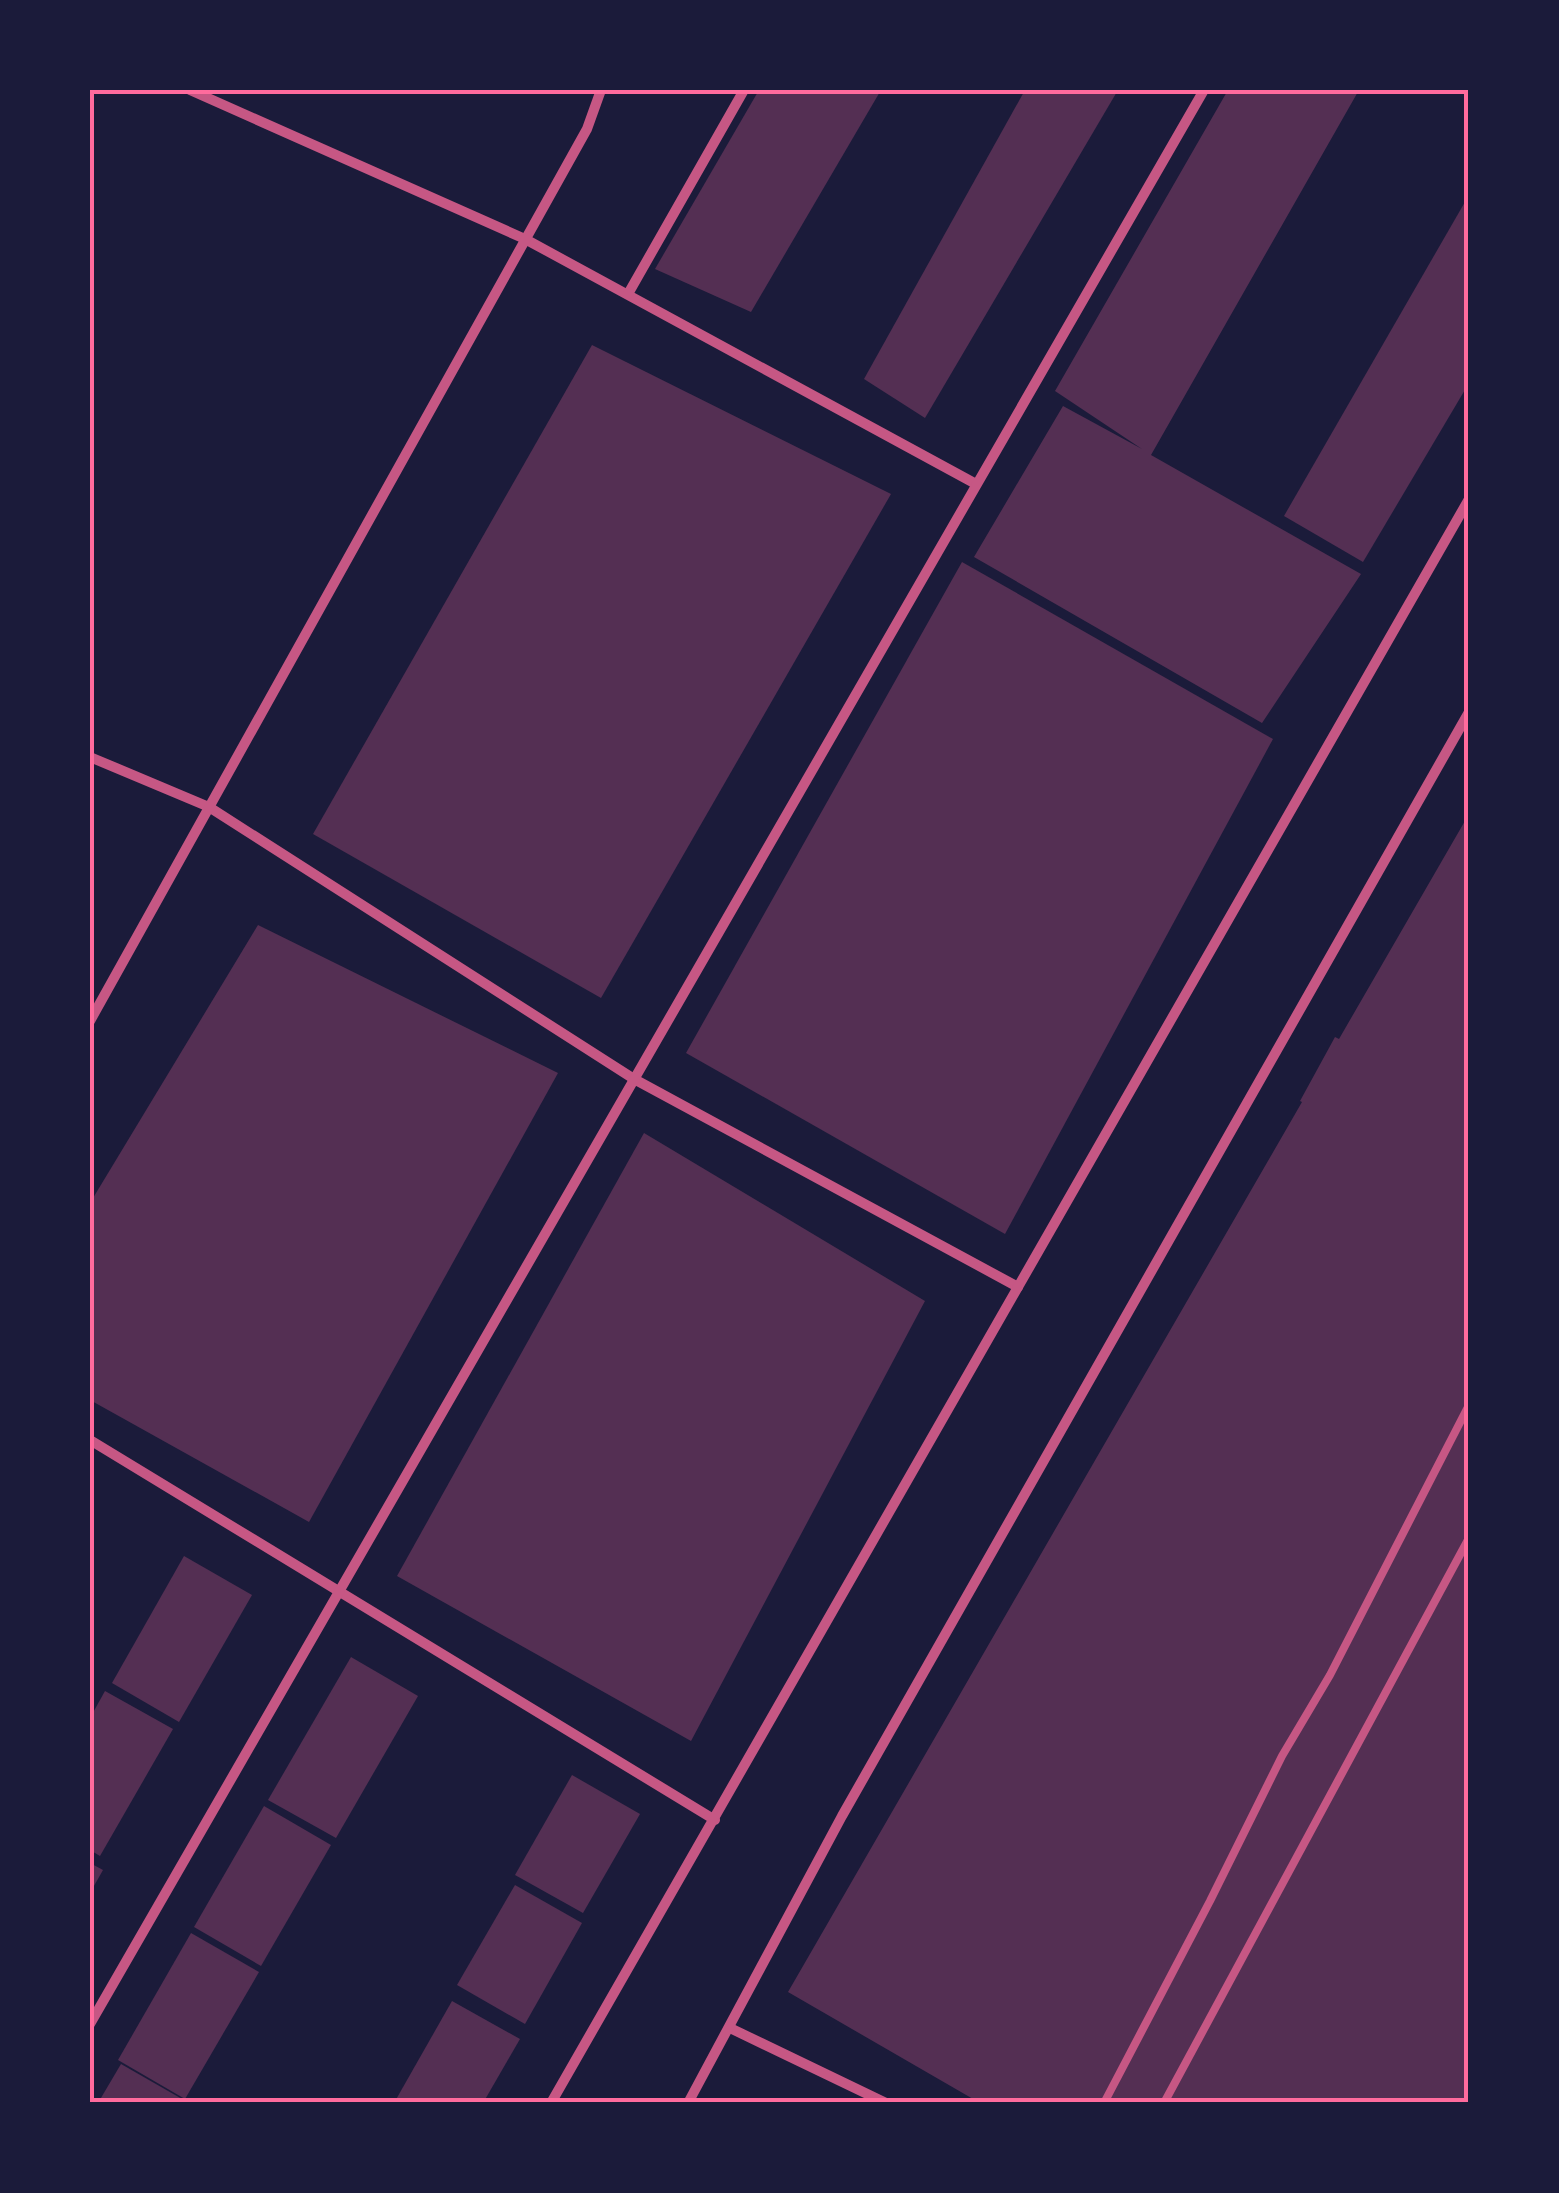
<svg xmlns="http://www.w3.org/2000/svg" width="1559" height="2193" font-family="'Playfair Display',serif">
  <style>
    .building { fill: #542f53 }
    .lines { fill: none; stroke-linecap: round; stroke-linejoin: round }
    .service { stroke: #c65784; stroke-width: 8 }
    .minor { stroke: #c65784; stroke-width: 10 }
    .neatline { fill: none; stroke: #ff6b9d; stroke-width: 4 }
  </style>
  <rect width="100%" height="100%" fill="#1b1b3a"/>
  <!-- building -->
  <g class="building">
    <polygon points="759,90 881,90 751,312 655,269"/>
    <polygon points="1025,90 1118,90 925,418 864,379"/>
    <polygon points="1228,90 1359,90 1151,455 1361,574 1262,723 974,557 1063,406 1142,449 1055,391"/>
    <polygon points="1469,195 1469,383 1363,562 1284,516"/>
    <polygon points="592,345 891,494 601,998 313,834"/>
    <polygon points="962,562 1273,739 1005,1234 686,1053"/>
    <polygon points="1469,814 1469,2103 980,2103 788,1992 1302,1102 1300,1101 1335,1037 1339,1039"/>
    <polygon points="258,925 558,1073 309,1522 90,1400 90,1203"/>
    <polygon points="644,1133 925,1301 691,1741 397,1576"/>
    <polygon points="184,1556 252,1595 179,1722 112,1683"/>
    <polygon points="351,1657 418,1696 336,1838 268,1800"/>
    <polygon points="105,1691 173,1729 100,1856 90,1850 90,1718"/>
    <polygon points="572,1775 640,1814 583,1913 515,1875"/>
    <polygon points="264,1806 331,1845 261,1966 194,1927"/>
    <polygon points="90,1863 103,1870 90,1893"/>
    <polygon points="515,1885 582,1923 525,2024 457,1985"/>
    <polygon points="191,1933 259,1972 185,2099 118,2060"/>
    <polygon points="452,2001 520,2039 483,2103 394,2103"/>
    <polygon points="121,2064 189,2103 98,2103"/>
  </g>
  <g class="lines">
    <!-- service -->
    <g class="service">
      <polyline points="1104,2103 1210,1901 1282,1756 1330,1675 1469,1405"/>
      <polyline points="1164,2103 1469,1538"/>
    </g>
    <!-- minor -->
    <g class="minor">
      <polyline points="190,90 525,239 976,484"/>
      <polyline points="628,294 744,90"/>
      <polyline points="90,757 209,807 634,1079 1018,1287"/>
      <polyline points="90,1021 587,129 601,90"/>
      <polyline points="90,1440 715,1820"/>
      <polyline points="90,2024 1204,90"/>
      <polyline points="730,2028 886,2103"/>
      <polyline points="551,2103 1469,499"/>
      <polyline points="688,2103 842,1816 1469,712"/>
    </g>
  </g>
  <!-- border -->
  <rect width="1559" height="2193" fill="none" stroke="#1b1b3a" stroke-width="185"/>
  <rect x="92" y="92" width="1374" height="2008" class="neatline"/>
</svg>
